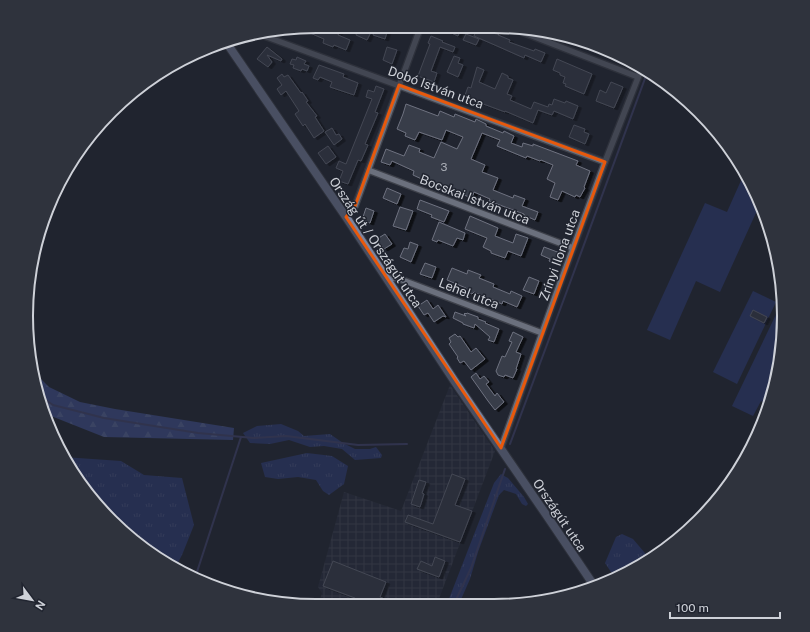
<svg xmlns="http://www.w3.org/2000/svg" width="810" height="632" font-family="'Public Sans',sans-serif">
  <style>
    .industrial { fill: url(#industrial-grid) }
    .grass { fill: url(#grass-tufts) }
    .forest { fill: url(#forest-firs) }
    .garden { fill: #2d3c79 }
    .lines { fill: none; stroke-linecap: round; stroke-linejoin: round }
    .stream { stroke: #444672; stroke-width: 2 }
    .building { fill: #383c48; stroke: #6e7280; filter: url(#shadow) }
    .street-casing { stroke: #3e414a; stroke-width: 8 }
    .secondary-casing { stroke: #3e414a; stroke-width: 10 }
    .street { stroke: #6b707d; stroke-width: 5.5 }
    .secondary { stroke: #7b849f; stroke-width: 8 }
    .marked { fill: none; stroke: #e8590c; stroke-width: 3; stroke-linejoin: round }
    .labels { text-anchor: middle; stroke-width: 3; stroke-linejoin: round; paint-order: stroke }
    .number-label { font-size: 11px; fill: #a8acb4 }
    .street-label { font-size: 13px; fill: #ced1d8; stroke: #212530 }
    .rim { fill: none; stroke: #ced1d8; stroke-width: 2 }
  </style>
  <defs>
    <pattern id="industrial-grid" width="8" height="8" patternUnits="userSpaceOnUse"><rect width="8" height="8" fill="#292e3e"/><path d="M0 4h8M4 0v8" fill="none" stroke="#474b59"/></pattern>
    <pattern id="grass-tufts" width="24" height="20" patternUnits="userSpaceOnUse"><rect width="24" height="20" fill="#2d3c79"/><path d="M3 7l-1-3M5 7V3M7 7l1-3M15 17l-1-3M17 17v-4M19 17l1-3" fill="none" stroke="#4a578b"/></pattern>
    <pattern id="forest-firs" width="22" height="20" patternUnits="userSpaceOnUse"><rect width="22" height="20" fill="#405192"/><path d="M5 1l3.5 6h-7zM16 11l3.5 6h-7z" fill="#5a69a1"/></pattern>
    <filter id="shadow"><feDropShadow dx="3.5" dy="2" stdDeviation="0" flood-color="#0009"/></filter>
  </defs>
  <rect width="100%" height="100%" fill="#212530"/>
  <!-- industrial -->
  <polygon class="industrial" points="450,385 495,451 437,604 319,602 322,593 318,587 344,492 401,511"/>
  <!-- grass -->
  <g class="grass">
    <polygon points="281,424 298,431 304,436 330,434 343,443 355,449 370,449 376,447 382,455 381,458 355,460 342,449 324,446 310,447 289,440 270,444 250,443 243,433 257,426"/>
    <polygon points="307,453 332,456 348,466 344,484 329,495 323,491 316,480 298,477 278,479 265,477 261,463"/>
    <polygon points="63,457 121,461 144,475 182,478 194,525 182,555 175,568 155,557 98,507 65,461"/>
    <polygon points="501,474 506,477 508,478 524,497 528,504 526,506 522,504 516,494 504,490 499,495 478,552 470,579 459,604 447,604 494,483"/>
    <polygon points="622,534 633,539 650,559 639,567 619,576 611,572 605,563 616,537"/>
  </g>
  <!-- forest -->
  <polygon class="forest" points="33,371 49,387 80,402 115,409 234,428 233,440 104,437 46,414 36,391"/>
  <!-- garden -->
  <g class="garden">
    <polygon points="743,176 749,179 760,204 720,292 696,281 670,340 647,330 705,203 727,212"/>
    <polygon points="753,291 776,302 737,384 713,372"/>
    <polygon points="782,302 783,335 774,391 769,405 761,401 753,416 732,406"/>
  </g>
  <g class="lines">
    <!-- stream -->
    <g class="stream">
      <polyline points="37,394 53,405 104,418 198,433 254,438 286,436 358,445 407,444"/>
      <polyline points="510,444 571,280 647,73"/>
      <polyline points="195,578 241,437"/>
      <polyline points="454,604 471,568 505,469"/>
    </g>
  </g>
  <!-- building -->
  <g class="building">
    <polygon points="313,26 332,26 340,29 338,35 350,40 346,50 334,45 333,47 323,43 324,39 310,33"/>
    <polygon points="436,26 462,26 458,36"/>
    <polygon points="376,28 387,32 385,39 373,35"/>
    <polygon points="477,28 489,32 490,30 499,33 498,35 510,40 509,42 534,51 535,49 545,53 541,62 525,55 524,58 497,46 474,36"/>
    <polygon points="358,29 370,34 367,40 356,35"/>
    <polygon points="466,34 479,39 476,45 463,40"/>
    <polygon points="431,36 443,41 442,42 455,47 453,52 440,47 431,71 437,73 434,82 418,76 430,44 428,43"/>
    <polygon points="565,37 585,41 583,47 564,41"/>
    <polygon points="267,47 282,59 281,61 267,55 272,62 268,67 257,59"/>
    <polygon points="387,47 397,50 392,64 383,60"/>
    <polygon points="454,56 460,58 458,63 463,65 458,77 447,72"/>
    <polygon points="297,57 306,61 304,64 309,66 307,71 302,69 301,71 293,68 294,65 290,64 292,59 296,60"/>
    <polygon points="557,59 592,74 584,94 565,86 566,84 563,83 565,77 560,75 560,73 553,70"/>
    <polygon points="319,65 344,74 343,77 358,83 354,95 330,87 332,82 320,77 318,80 313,78"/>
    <polygon points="477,67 484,70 479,82 495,89 502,73 508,76 508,78 513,80 507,94 512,96 510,100 531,109 534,102 548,107 549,104 552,105 554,99 565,103 566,101 578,106 573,119 554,111 552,115 538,110 533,123 505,111 505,112 478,102 479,101 465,95 468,87 471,88"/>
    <polygon points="282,74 284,77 288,75 301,93 302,92 308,101 306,102 317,116 315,117 324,131 314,138 305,124 303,126 295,114 299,111 286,91 281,95 277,89 282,85 277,78"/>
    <polygon points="611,82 623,87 614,108 596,101 600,90 606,93"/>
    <polygon points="376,86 384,89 375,112 378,113 365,144 368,145 361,161 358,160 348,184 339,181 343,171 336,168 339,161 346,164 372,99 366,97 368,90 374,92"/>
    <polygon points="406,104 438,116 440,111 454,117 455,114 475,122 476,119 486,124 486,126 503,133 504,131 514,136 511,143 522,147 523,143 533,146 533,144 578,161 576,165 590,171 584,187 585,188 580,197 576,195 575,197 562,191 558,200 550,197 555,183 547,179 553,165 541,160 540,161 527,156 526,158 497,146 500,140 482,133 471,159 485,165 482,172 498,178 493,190 513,198 514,195 525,199 522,206 538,212 535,220 524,215 524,214 489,201 490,199 474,192 472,198 426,181 413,175 414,171 392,161 390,165 381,162 386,149 404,156 409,145 420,149 419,152 434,158 441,142 457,149 463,137 446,130 442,140 419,132 415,140 405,136 406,133 397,129 403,114"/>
    <polygon points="574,125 585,129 584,132 589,134 585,144 569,137"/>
    <polygon points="332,128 336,135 339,134 342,139 334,145 325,132"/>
    <polygon points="328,146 336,157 326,164 318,153"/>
    <polygon points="387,188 401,194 397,204 383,198"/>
    <polygon points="420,200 449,211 444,222 431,217 432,215 417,209"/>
    <polygon points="400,207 413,211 406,230 393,226"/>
    <polygon points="366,208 374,211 370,223 362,220"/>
    <polygon points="470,216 498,228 495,236 513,243 516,234 528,238 521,256 508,251 505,258 491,253 491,251 483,247 487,238 465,229"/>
    <polygon points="439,222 465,233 463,240 457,238 453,246 438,240 437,242 432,240"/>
    <polygon points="385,234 392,244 384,249 377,239"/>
    <polygon points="410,242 418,245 411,262 400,257 404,248 408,249"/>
    <polygon points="544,247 560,253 555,264 549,261 550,259 541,255"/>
    <polygon points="425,263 436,267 432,278 420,274"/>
    <polygon points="452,268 467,274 468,270 481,275 479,278 494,284 493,287 510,294 511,291 522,296 517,307 503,301 502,304 474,292 472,294 465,291 466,288 447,280"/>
    <polygon points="529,277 539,281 534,294 523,290"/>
    <polygon points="427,300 433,309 438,305 446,317 443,316 434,322 428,313 424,315 418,306"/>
    <polygon points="753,310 767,317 764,323 750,316"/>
    <polygon points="455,312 466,316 464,314 465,313 466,314 467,313 478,317 478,319 486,322 485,323 499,329 494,342 488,340 490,337 475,324 474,328 463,324 463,323 453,318"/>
    <polygon points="513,332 523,337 516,352 521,354 516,369 517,369 513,378 505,375 504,377 498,375 496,371 502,356 505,357 512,342 509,341"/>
    <polygon points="455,334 458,337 460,336 471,352 476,348 485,359 471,370 464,361 460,363 457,358 458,357 449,344 451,342 449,338"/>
    <polygon points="476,373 480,379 484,376 489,382 486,384 495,396 497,393 504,402 495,410 488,401 471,377"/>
    <polygon points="452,474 465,479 455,505 472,511 460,542 405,522 408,515 433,524"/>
    <polygon points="419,480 426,482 422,493 424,494 420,507 411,504"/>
    <polygon points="435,557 445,561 439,577 417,569 421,561 432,566"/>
    <polygon points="333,561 386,582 380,597 393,603 353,602 355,598 323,586"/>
  </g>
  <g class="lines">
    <defs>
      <g id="street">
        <polyline points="509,27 638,77"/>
        <polyline points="259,34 605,162"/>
        <polyline points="368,170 573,248"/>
        <polyline points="346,217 355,206 421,26"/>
        <polyline points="388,280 394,278 397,278 542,333"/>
        <polyline points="501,448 555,297 605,162 641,70"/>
      </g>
      <polyline id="secondary" points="226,42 346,217 455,382 547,516 595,587"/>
    </defs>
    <!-- street casing -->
    <use href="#street" class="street-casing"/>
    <!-- secondary casing -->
    <use href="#secondary" class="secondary-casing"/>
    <!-- street -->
    <use href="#street" class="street"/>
    <!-- secondary -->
    <use href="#secondary" class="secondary"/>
  </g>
  <!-- marked area -->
  <path d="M0 0H810V632H0ZM 399,85 L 605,162 L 501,448 L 346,217 L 355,206 Z" fill="#212530" fill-opacity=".55" fill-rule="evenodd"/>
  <path class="marked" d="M 399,85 L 605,162 L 501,448 L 346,217 L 355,206 Z"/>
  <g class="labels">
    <!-- number labels -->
    <g class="number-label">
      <text x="444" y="171">3</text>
    </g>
    <!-- street labels -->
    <g class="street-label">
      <text transform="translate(436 87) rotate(20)" y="5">Dobó István utca</text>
      <text transform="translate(475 199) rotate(21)" y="5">Bocskai István utca</text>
      <text transform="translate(376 242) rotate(56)" y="5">Ország út / Országút utca</text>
      <text transform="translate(559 255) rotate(-70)" y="5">Zrínyi Ilona utca</text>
      <text transform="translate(469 293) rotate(21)" y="5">Lehel utca</text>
      <text transform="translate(560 515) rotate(56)" y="5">Országút utca</text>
    </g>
  </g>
  <!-- crop -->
  <path d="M0 0H810V632H0ZM316 33H494A283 283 0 0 1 777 316V316A283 283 0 0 1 494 599H316A283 283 0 0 1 33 316V316A283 283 0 0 1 316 33Z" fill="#2f333d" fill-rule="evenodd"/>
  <path class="rim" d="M316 33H494A283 283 0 0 1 777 316V316A283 283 0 0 1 494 599H316A283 283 0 0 1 33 316V316A283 283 0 0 1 316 33Z"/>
  <!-- north arrow -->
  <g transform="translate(32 600) rotate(122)" stroke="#212530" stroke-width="3" paint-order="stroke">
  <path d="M0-3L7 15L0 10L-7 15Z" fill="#ced1d8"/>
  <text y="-6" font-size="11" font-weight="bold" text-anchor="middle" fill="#ced1d8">N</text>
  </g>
  <!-- scale -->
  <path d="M670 612v6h110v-6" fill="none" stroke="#ced1d8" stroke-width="2"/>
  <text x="676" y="612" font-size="12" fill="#ced1d8" stroke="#212530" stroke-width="3" paint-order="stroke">100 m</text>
</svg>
